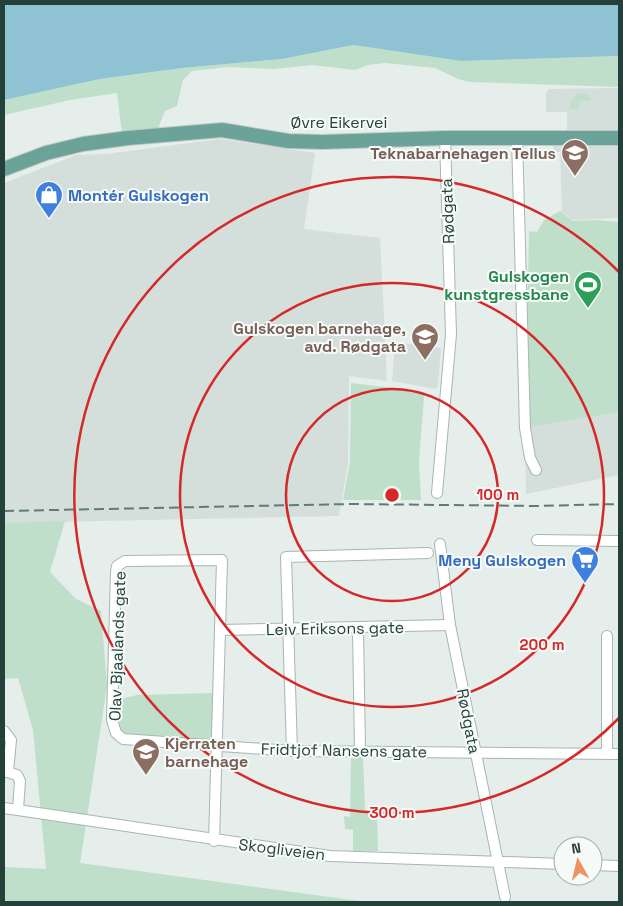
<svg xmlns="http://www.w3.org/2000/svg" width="623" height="906" font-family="'Space Grotesk',sans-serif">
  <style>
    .built { fill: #d4deda }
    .green { fill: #bfdfca }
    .water { fill: #8fc2d2 }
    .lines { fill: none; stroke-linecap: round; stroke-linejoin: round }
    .minor-casing { stroke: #a7b6b3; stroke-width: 12 }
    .major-casing { stroke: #c2cac8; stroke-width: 16 }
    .minor { stroke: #fff; stroke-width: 10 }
    .major { stroke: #6ba399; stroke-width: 14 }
    .rail { stroke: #5f7b76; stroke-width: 2; stroke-dasharray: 10 5; stroke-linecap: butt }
    .ring { fill: none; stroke: #d62828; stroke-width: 2.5 }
    .labels { text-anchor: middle; stroke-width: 4; stroke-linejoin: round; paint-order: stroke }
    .street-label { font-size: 16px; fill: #24403b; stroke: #f6faf9 }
    .education-label { font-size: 16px; font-weight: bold; fill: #785e54; stroke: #f6faf9; text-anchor: end }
    .shop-label { font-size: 16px; font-weight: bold; fill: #366cbe; stroke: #f6faf9; text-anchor: start }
    .leisure-label { font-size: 16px; font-weight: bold; fill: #27864d; stroke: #f6faf9; text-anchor: end }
    .centre { fill: #d62828; stroke: #f6faf9; stroke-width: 2.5 }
    .ring-label { font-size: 15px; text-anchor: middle; font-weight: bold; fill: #d62828; stroke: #f6faf9; stroke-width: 4; stroke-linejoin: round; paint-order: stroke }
  </style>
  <rect width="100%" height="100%" fill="#e5eeeb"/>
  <!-- built -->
  <g class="built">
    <polygon points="619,88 619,132 567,132 567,112 546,112 546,92 549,89"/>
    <polygon points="220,139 315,153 304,229 380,238 387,381 349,376 348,464 339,516 4,523 4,183 76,155 106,154"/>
    <polygon points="619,144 619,218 573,220 562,212 560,152 554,152 553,145"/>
    <polygon points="395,342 441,348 438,386 436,389 392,381"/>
    <polygon points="619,412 619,475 526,494 525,428"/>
  </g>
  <!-- green -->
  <g class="green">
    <polygon points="355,45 461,61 619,56 619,87 470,82 458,79 435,68 385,63 368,65 355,70 312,65 274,69 228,67 192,71 183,80 177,106 165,111 157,131 122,134 117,93 70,100 4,115 4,100 100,79 182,68 282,59"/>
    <polygon points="577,94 585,94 590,98 590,101 581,100 579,102 579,109 570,109 570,104"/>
    <polygon points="560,211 573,221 597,220 619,222 619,412 525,428 529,231 537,232 544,220"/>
    <polygon points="351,383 420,391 424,396 419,462 421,500 343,500 350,462"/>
    <polygon points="65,521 50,572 76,599 101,611 107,686 80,863 367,902 4,902 4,867 46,869 33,730 18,678 4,679 4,523"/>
    <polygon points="213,693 213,738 210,742 123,735 116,725 116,700 137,695"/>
    <polygon points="351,755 363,755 365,810 377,811 378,851 353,851 353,830 345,829 344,816 350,817"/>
  </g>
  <!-- water -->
  <polygon class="water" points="4,4 619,4 619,56 461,61 354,45 282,59 182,68 100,79 4,100"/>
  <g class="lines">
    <defs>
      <g id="minor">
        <polyline points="517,138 525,428 530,458 536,470"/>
        <polyline points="437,493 451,334 445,138"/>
        <polyline points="537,540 619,541"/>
        <polyline points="440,544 450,625 505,897"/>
        <polyline points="358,629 360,751"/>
        <polyline points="220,630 450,625"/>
        <polyline points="4,731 11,740 8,772"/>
        <polyline points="292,751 286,557 428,553"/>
        <polyline points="607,754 607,636"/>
        <polyline points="4,771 17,775 20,781 18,809"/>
        <polyline points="4,808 330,856 563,864"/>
        <polyline points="214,841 222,560 125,561 117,566 116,572 112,720 116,733 123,739 292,751 619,754"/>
        <polyline points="593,865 619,866"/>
      </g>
      <polyline id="major" points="4,169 46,153 83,144 128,138 222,130 288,141 322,142 445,138 619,138"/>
    </defs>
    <!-- minor casing -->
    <use href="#minor" class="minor-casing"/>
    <!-- major casing -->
    <use href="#major" class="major-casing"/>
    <!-- minor -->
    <use href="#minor" class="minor"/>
    <!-- major -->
    <use href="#major" class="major"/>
    <!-- rail -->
    <polyline class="rail" points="4,511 351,504 538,506 619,504"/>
  </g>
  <!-- distance rings -->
  <g class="ring">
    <circle cx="392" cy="495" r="106"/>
    <circle cx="392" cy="495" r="212"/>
    <path d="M619 718A318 318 0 1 1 619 272"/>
  </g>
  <!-- icons -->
  <defs>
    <symbol id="school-pin" viewBox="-11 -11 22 30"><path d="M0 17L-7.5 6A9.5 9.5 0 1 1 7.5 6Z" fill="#8d6e63" stroke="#f6faf9"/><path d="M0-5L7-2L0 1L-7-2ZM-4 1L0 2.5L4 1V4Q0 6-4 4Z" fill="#fff"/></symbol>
    <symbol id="shop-pin" viewBox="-11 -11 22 30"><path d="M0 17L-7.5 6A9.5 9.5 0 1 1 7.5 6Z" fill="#3f7fe0" stroke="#f6faf9"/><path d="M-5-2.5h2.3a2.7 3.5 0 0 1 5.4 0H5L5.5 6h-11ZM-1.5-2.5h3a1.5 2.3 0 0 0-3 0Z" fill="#fff"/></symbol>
    <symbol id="stadium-pin" viewBox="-11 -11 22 30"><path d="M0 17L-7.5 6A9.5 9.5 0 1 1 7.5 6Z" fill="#2e9e5b" stroke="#f6faf9"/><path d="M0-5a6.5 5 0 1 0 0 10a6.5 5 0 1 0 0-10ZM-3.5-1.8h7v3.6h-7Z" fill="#fff"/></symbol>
    <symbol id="supermarket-pin" viewBox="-11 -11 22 30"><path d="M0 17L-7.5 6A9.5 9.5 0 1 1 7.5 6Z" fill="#3f7fe0" stroke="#f6faf9"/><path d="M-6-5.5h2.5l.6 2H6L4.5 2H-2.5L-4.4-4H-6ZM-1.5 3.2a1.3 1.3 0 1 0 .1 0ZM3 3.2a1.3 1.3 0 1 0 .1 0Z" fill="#fff"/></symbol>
  </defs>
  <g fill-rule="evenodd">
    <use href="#school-pin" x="559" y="137" width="32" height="43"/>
    <use href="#shop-pin" x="33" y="179" width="32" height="43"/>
    <use href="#stadium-pin" x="572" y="269" width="32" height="43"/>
    <use href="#school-pin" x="409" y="321" width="32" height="43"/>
    <use href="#supermarket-pin" x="569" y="544" width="32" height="43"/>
    <use href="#school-pin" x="130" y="736" width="32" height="43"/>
  </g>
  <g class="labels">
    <!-- street labels -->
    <g class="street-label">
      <text x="339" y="128">Øvre Eikervei</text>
      <text transform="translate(447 211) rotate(-92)" y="6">Rødgata</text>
      <text transform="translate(335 628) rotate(-1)" y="6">Leiv Eriksons gate</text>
      <text transform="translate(117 646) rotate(-88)" y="6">Olav Bjaalands gate</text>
      <text transform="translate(469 721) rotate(79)" y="6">Rødgata</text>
      <text transform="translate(344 750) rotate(1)" y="6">Fridtjof Nansens gate</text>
      <text transform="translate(282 849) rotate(7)" y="6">Skogliveien</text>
    </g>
    <!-- education labels -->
    <g class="education-label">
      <text x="556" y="159">Teknabarnehagen Tellus</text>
      <text x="406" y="334">Gulskogen barnehage,<tspan x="406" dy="18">avd. Rødgata</tspan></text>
      <text x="165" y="749" text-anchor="start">Kjerraten<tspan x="165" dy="18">barnehage</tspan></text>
    </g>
    <!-- shop labels -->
    <g class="shop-label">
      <text x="68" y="201">Montér Gulskogen</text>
      <text x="566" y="566" text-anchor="end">Meny Gulskogen</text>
    </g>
    <!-- leisure labels -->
    <g class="leisure-label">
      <text x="569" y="282">Gulskogen<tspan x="569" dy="18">kunstgressbane</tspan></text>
    </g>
  </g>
  <circle cx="392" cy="495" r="8" class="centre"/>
  <g class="ring-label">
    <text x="498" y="500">100 m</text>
    <text x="542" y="650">200 m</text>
    <text x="392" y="818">300 m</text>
  </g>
  <!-- border -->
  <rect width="623" height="906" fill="none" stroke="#24403b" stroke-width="10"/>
  <!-- north arrow -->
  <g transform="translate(578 861) rotate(352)"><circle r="24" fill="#f6faf9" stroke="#a2b0ad"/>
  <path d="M0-4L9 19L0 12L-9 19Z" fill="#f09162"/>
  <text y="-8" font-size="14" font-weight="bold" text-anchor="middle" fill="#24403b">N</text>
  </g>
</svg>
